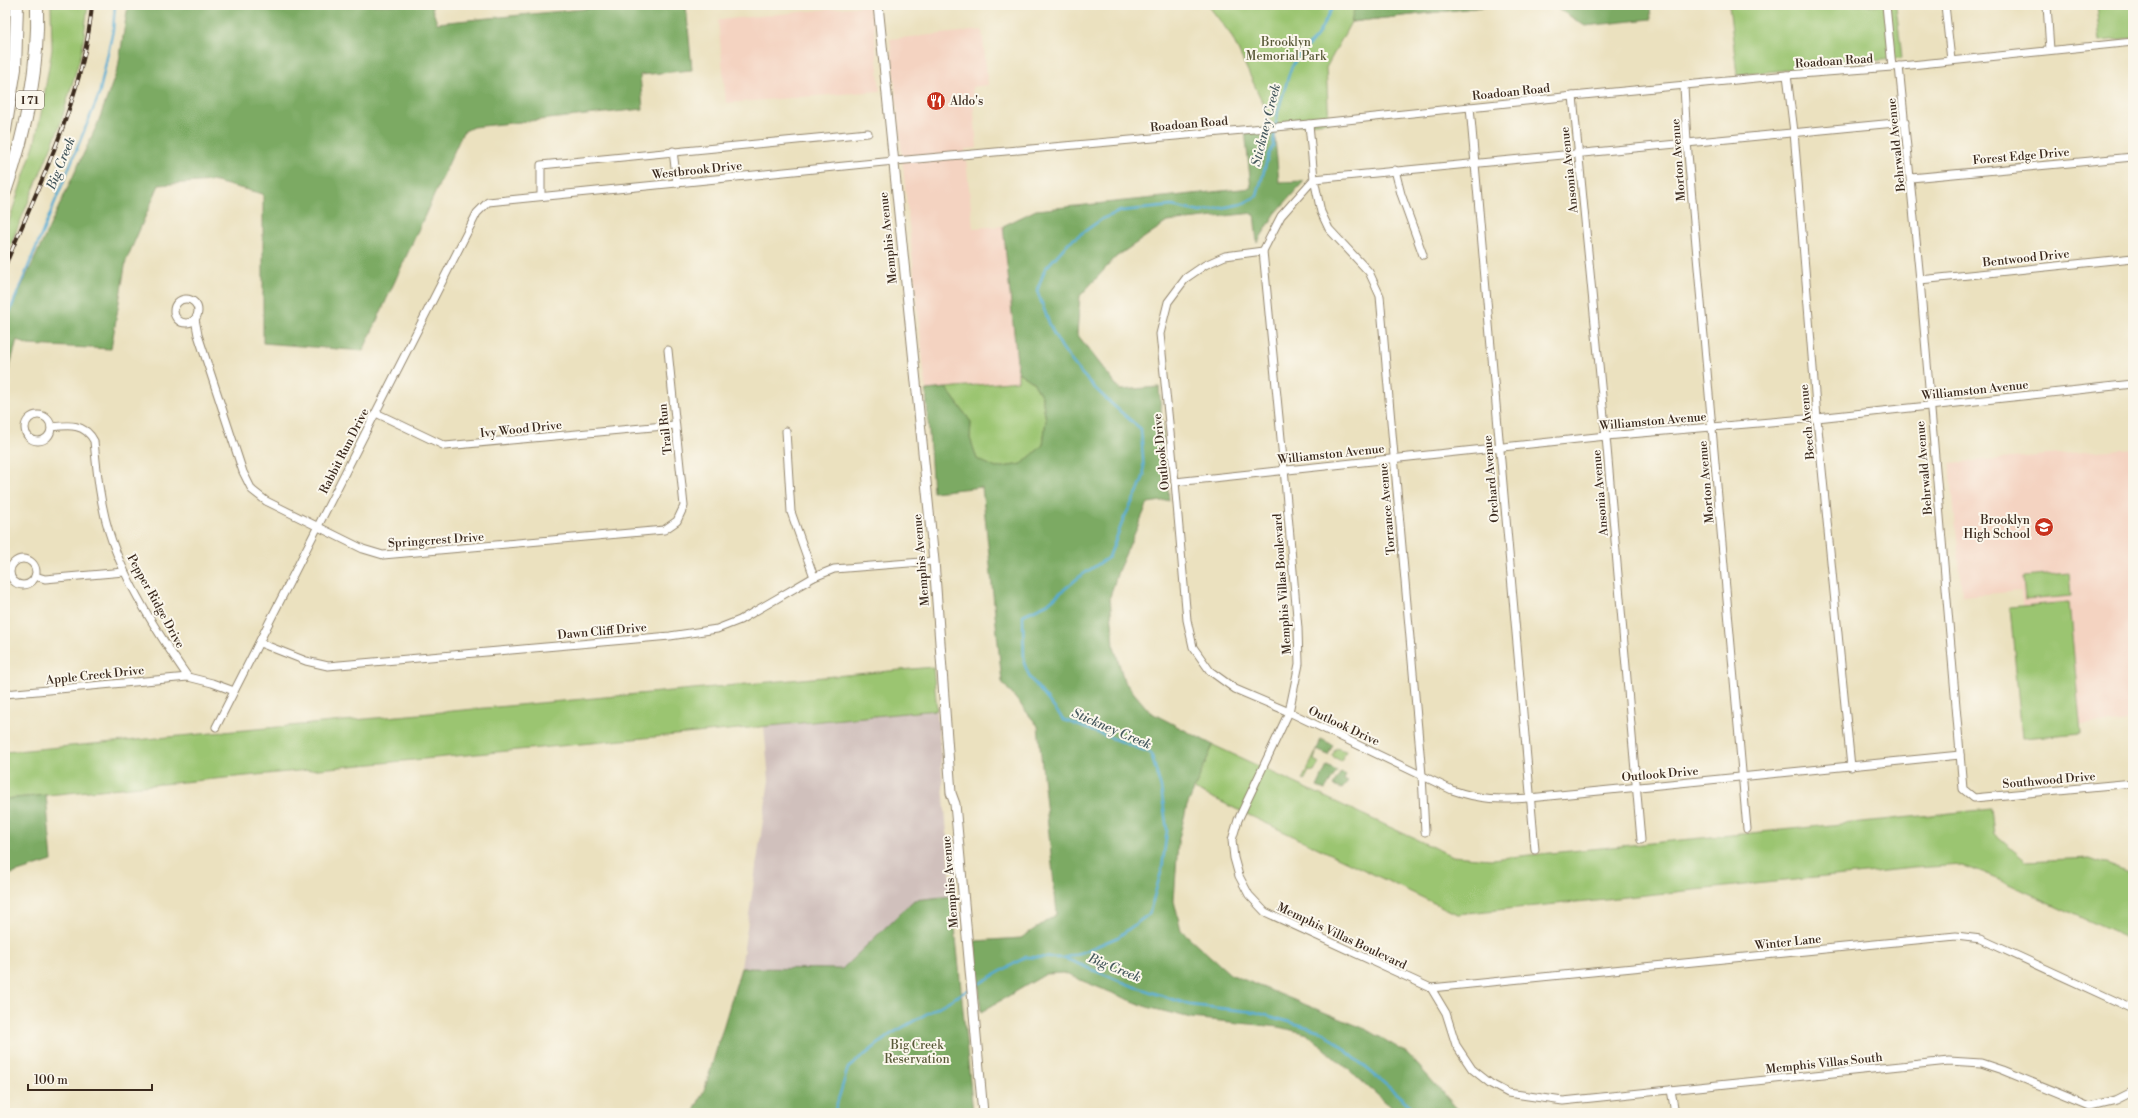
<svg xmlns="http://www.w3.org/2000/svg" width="2138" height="1118" font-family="'Libre Bodoni',serif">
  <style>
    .built { fill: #f4d3c1 }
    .industrial { fill: #d0c0bc }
    .green { fill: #9bc571; stroke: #6b7848 }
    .forest { fill: #7caa63; stroke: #5c6a40 }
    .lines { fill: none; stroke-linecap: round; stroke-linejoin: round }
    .stream { stroke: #57acd3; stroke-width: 2.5 }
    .street-casing { stroke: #93866e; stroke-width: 9 }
    .secondary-casing { stroke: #93866e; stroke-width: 11 }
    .highway-casing { stroke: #93866e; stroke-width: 14 }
    .street { stroke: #fff; stroke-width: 7 }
    .secondary { stroke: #fff; stroke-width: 9 }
    .highway { stroke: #fff; stroke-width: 12 }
    .rail-casing { stroke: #3b2a1e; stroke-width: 4 }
    .rail { stroke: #fbf7ec; stroke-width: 2.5; stroke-dasharray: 8; stroke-linecap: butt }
    .labels { text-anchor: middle; stroke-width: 4; stroke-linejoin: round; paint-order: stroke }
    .shield { fill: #fbf7ec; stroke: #75685c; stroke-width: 1 }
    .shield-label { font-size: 11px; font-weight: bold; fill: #3b2a1e }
    .park-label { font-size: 12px; fill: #585837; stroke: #fbf7ec }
    .street-label { font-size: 12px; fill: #3b2a1e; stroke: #fbf7ec }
    .poi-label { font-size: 12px; fill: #3b2a1e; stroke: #fbf7ec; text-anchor: start }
    .water-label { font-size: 13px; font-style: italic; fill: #45585d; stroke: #fbf7ec }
  </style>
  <rect width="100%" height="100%" fill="#fbf7ec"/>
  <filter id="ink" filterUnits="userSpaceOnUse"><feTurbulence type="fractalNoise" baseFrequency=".025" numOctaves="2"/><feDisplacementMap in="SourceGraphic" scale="8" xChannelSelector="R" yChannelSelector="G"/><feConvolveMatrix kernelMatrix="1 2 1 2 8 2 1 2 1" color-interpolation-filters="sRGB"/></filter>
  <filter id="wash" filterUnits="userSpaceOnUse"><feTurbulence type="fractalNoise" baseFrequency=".012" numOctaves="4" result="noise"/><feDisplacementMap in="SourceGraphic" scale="16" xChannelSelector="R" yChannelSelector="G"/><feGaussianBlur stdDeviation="0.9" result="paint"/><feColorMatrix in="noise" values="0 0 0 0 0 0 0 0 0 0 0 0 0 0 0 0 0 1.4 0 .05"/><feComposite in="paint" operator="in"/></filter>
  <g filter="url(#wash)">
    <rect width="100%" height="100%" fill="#ebe1bf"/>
    <!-- built -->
    <g class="built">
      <polygon points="872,5 880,91 726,103 718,20"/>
      <polygon points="982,30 988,85 972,87 977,148 965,149 973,228 1003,226 1019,381 926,390 890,39"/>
      <polygon points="2133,448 2133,721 2033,729 2021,591 1962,596 1950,463"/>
    </g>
    <!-- industrial -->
    <polygon class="industrial" points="937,710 952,896 914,900 842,969 741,968 769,780 764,726"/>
    <!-- green -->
    <g class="green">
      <path d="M 5,5 L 10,5 C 11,36 9,65 5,95 Z"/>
      <polygon points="51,5 88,5 82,51 59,128 5,258 5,233 35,142 41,114 52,49"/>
      <polygon points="1208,5 1499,5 1351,22 1326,68 1329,122 1274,127 1231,35"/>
      <polygon points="1729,5 1896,5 1902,58 1737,75"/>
      <polygon points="2096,5 2133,5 2133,38 2100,41"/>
      <polygon points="1018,372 1033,382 1042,397 1046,420 1043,445 1022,464 996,468 977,459 970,438 971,422 946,388 1018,381"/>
      <polygon points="2069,573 2071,596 2025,600 2023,577"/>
      <polygon points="2069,602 2081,733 2022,738 2010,607"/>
      <polygon points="933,667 937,710 5,799 5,752"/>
      <polygon points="1213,745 1452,856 1491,859 1991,809 1994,834 2026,861 2090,858 2133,874 2133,941 2000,880 1962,865 1914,868 1457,914 1194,789"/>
      <polygon points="1336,748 1346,751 1341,761 1332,756"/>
      <polygon points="1317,750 1314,760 1319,763 1314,772 1309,771 1304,781 1302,780"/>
    </g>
    <!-- forest -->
    <g class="forest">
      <polygon points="128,5 431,5 437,23 625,5 686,5 692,70 640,75 643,109 473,127 463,132 363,351 263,343 263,194 212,181 159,185 126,261 111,349 28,345 17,340 5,384 5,322 97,125 118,68"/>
      <polygon points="1355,5 1499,5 1351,22"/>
      <polygon points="1552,5 1650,5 1651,19 1585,26"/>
      <polygon points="1274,127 1279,182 1304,181 1275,214 1257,243 1254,213 1167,222 1116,257 1080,296 1077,334 1120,390 1159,387 1169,500 1148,503 1118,571 1110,597 1114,646 1124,681 1150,712 1213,745 1187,806 1178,842 1174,901 1181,930 1230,974 1368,1030 1407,1053 1461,1113 1398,1113 1308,1034 1279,1027 1191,1018 1147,1007 1063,973 1046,974 981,1012 975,941 1021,938 1057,914 1038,726 1002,682 982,487 933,492 926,390 946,388 971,422 970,438 977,459 996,468 1022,464 1043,445 1046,420 1042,397 1033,382 1018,372 1003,226 1036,210 1251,188 1245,130"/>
      <polygon points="1321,739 1333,745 1328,755 1317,750"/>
      <polygon points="1327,766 1337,771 1325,790 1317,787"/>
      <polygon points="1341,772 1346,775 1344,780 1348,782 1342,789 1333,786"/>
      <polygon points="46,795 52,861 5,876 5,799"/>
      <polygon points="952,896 973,1113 693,1113 705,1088 741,968 842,969 914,900"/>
    </g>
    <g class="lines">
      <!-- stream -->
      <g class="stream">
        <polyline points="5,323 99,95 113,30 115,5"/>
        <path d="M 1064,958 L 1083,952 L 1118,937 L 1149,914 L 1162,869 L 1167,830 L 1161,788 L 1151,753 L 1064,720 L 1030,678 L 1024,663 L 1023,615 L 1047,604 L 1079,577 L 1109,557 L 1124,518 L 1138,491 L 1144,475 L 1141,429 C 1107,401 1075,373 1054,334 C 1047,320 1043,305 1037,291 L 1045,269 L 1068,243 L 1102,219 L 1121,211 L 1172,206 L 1200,212 L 1242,204 L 1257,196 L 1269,153 L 1273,146 L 1278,111 L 1290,71 L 1297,57 L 1316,38 L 1334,5"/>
        <polyline points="975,986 1026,957 1064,958 1127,984 1190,1005 1255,1012 1324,1032 1419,1113"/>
        <polyline points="834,1113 848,1068 891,1034 970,989"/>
      </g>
    </g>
  </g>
  <g filter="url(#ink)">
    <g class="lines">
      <defs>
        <g id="street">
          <polyline points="1886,5 1892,67"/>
          <polyline points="1945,5 1951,60"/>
          <polyline points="2047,5 2050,50"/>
          <polyline points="1899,66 1920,280 1963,789 1974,798 2133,783"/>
          <polyline points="1787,75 1794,132 1817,418 1851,767"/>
          <polyline points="1684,86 1687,142 1747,829"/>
          <polyline points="1573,96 1607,448 1641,840"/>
          <polyline points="1470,107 1535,850"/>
          <polyline points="1309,124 1314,179 1281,216 1263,251 1285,480 1298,628 1299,664 1289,712 1238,820 1232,840 1234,858 1239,876 1249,895 1265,912 1431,988 1446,1013 1456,1045 1472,1069 1491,1084 1508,1093 1563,1101 1949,1061 1981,1063 2002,1070 2090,1106 2115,1100 2133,1091"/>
          <polyline points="673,151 677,183"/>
          <polyline points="1395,170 1401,194 1423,255"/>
          <polyline points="1911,178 2133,157"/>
          <polyline points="541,196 541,165 868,133"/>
          <path d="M 1263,251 L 1225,256 L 1205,265 L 1186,278 L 1168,302 L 1160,334 L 1175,482 L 1187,620 L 1193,647 L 1210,671 L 1235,689 L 1289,712 L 1452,790 C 1481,800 1499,800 1529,798 L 1960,755"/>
          <polyline points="1920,280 2133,258"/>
          <circle cx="186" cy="311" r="12"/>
          <polyline points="195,319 198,335 243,472 252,490 266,501 363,549 383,555 664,530 677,521 684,506 668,350"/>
          <polyline points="376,413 445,446 675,425"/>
          <circle cx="38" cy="428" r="13"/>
          <path d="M 51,427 C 69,425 85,423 94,441 C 97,472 100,503 109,532 C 124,581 159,635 188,677 L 212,683 L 234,691"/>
          <polyline points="786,431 791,512 814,577"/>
          <polyline points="1175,482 1606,436 1817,418 2133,384"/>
          <circle cx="23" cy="572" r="13"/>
          <polyline points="35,576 45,579 124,572"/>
          <polyline points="260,643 306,661 328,666 670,636 717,629 740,620 814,577 834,569 934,561"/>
          <polyline points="5,694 188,677"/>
          <polyline points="216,727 477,213 488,202 884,162 1309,124 1573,96 1787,75 1892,67 2133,42"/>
          <polyline points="1425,832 1422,775 1380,296 1369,272 1329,229 1321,212 1314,179 1905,122"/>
          <polyline points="1431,988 1956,936 1981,939 2133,1009"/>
          <polyline points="1671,1090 1675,1113"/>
        </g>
        <polyline id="secondary" points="878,5 934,561 951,793 955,804 983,1113"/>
        <g id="highway">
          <polyline points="5,130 15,69 17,5"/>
          <path d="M 5,192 C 26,132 39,70 37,5"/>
        </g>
      </defs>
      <!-- street casing -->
      <use href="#street" class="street-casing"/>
      <!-- secondary casing -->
      <use href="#secondary" class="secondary-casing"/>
      <!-- highway casing -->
      <use href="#highway" class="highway-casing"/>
      <!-- street -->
      <use href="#street" class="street"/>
      <!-- secondary -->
      <use href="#secondary" class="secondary"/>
      <!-- highway -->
      <use href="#highway" class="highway"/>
      <defs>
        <path id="rail" d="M 5,266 C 40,183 84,96 92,5"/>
      </defs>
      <!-- rail casing -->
      <use href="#rail" class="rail-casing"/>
      <!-- rail -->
      <use href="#rail" class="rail"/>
    </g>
  </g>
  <!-- icons -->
  <defs>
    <symbol id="restaurant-disc" viewBox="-11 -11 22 22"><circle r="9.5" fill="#c8321e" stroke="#fbf7ec"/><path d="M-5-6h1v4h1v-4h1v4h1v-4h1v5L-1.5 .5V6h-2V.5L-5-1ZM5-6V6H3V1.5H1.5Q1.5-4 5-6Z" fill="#fff"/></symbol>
    <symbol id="school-disc" viewBox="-11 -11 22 22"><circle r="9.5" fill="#c8321e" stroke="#fbf7ec"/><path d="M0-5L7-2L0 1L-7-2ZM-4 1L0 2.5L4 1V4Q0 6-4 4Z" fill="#fff"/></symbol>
  </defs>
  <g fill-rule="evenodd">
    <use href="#restaurant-disc" x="925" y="90" width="22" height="22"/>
    <use href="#school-disc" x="2033" y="516" width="22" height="22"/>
  </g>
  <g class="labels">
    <!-- shield labels -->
    <rect class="shield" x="16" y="91" width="28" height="18" rx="3"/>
    <g class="shield-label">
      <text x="30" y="104">I 71</text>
    </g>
    <!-- park labels -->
    <g class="park-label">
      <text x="1286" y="46">Brooklyn<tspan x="1286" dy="14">Memorial Park</tspan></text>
      <text x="917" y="1049">Big Creek<tspan x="917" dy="14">Reservation</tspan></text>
    </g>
    <!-- street labels -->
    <g class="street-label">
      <text transform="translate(1834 61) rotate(-4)" y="4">Roadoan Road</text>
      <text transform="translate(1511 92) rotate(-6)" y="4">Roadoan Road</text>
      <text transform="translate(1189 124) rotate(-5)" y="4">Roadoan Road</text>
      <text transform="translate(1896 145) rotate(-96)" y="4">Behrwald Avenue</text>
      <text transform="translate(2021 156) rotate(-5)" y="4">Forest Edge Drive</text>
      <text transform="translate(1678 160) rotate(-94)" y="4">Morton Avenue</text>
      <text transform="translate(697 170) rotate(-6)" y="4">Westbrook Drive</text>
      <text transform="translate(1569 170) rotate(-96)" y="4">Ansonia Avenue</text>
      <text transform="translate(888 238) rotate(-96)" y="4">Memphis Avenue</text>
      <text transform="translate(2026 258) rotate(-6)" y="4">Bentwood Drive</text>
      <text transform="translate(1975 390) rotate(-6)" y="4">Williamston Avenue</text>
      <text transform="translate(1653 421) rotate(-5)" y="4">Williamston Avenue</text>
      <text transform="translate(1807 422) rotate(-95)" y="4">Beech Avenue</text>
      <text transform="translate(521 429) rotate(-6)" y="4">Ivy Wood Drive</text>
      <text transform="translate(665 429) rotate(-96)" y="4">Trail Run</text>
      <text transform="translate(344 451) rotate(-63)" y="4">Rabbit Run Drive</text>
      <text transform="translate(1161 452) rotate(-96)" y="4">Outlook Drive</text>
      <text transform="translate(1331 454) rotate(-6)" y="4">Williamston Avenue</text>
      <text transform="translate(1924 468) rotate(-95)" y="4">Behrwald Avenue</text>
      <text transform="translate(1491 479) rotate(-95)" y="4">Orchard Avenue</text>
      <text transform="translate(1706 482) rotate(-95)" y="4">Morton Avenue</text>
      <text transform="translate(1600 493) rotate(-95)" y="4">Ansonia Avenue</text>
      <text transform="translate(1387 509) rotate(-95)" y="4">Torrance Avenue</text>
      <text transform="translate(436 540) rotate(-4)" y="4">Springcrest Drive</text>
      <text transform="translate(921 560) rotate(-95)" y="4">Memphis Avenue</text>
      <text transform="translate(1282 584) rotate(-94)" y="4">Memphis Villas Boulevard</text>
      <text transform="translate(156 601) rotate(61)" y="4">Pepper Ridge Drive</text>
      <text transform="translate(602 631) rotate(-5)" y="4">Dawn Cliff Drive</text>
      <text transform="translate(95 675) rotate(-6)" y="4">Apple Creek Drive</text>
      <text transform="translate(1344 726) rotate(25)" y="4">Outlook Drive</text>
      <text transform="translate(1660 774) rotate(-5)" y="4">Outlook Drive</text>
      <text transform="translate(2049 780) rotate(-5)" y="4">Southwood Drive</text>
      <text transform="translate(950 882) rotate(-95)" y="4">Memphis Avenue</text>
      <text transform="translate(1342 936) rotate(25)" y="4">Memphis Villas Boulevard</text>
      <text transform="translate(1788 942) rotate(-6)" y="4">Winter Lane</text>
      <text transform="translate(1824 1063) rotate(-6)" y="4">Memphis Villas South</text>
    </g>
    <!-- poi labels -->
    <g class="poi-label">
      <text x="950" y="105">Aldo's</text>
      <text x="2030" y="524" text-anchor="end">Brooklyn<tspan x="2030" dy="14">High School</tspan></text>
    </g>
    <!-- water labels -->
    <g class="water-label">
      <text transform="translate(1265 125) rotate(-76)" y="5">Stickney Creek</text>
      <text transform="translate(60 163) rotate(-68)" y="5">Big Creek</text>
      <text transform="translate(1112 728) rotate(23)" y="5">Stickney Creek</text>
      <text transform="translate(1115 967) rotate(22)" y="5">Big Creek</text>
    </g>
  </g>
  <!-- margin -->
  <rect width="2138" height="1118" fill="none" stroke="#fbf7ec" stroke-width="20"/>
  <!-- scale -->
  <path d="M28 1084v6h124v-6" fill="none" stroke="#3b2a1e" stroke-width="2"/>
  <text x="34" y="1084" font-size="12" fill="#3b2a1e" stroke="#fbf7ec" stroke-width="3" paint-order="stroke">100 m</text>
</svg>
